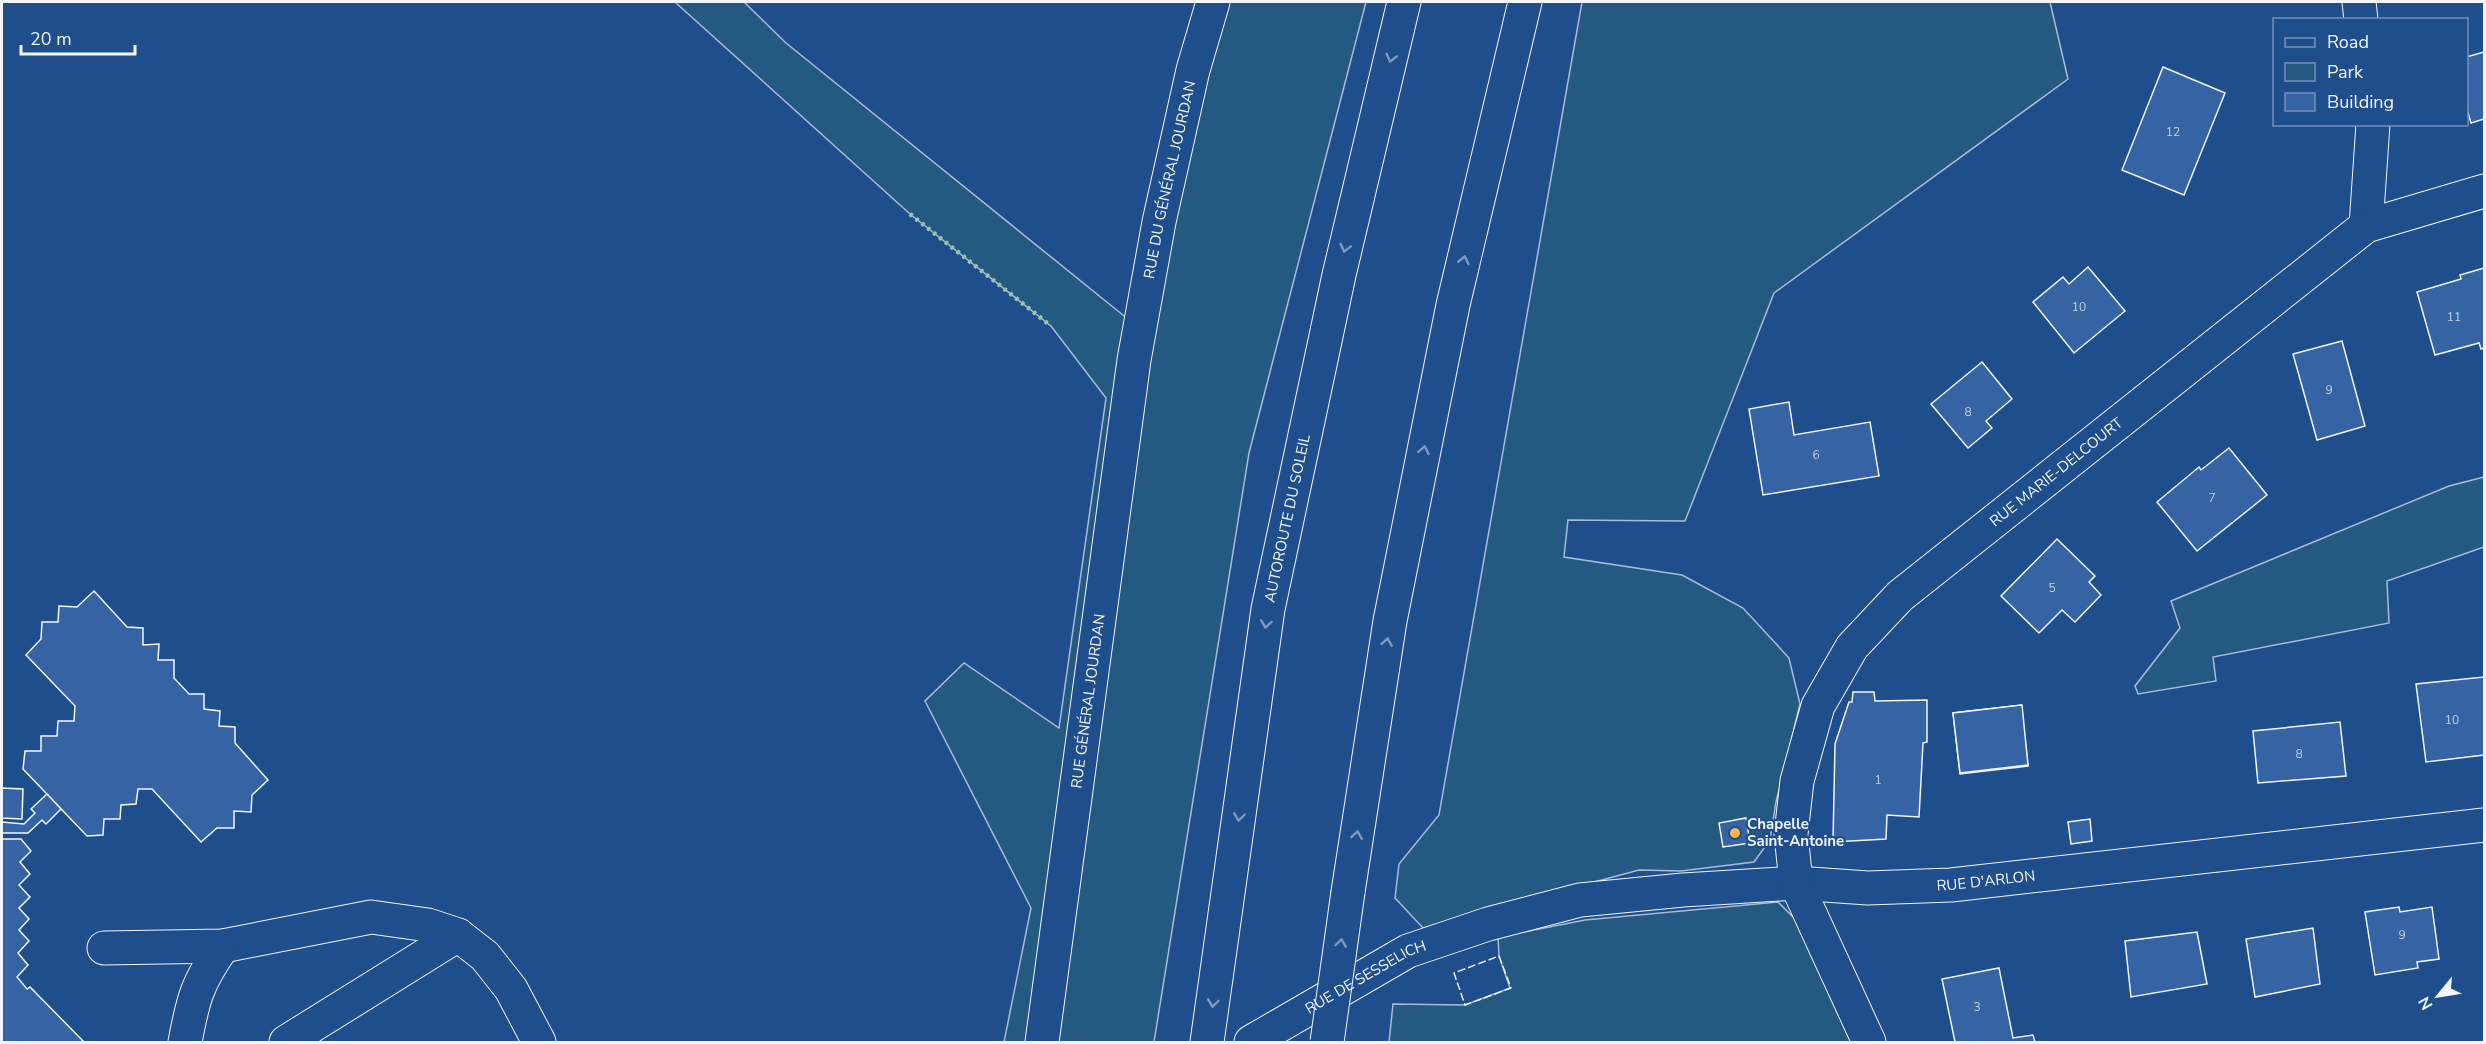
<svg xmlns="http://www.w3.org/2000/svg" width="2486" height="1044" font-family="'Nunito Sans',sans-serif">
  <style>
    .green { fill: #245a82; stroke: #a8bbd7; stroke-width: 1.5 }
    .building { fill: #3563a3; stroke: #f2f6ff; stroke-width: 1.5 }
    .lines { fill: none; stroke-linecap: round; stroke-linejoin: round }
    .minor-casing { stroke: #f2f6ff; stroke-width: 35 }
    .highway-casing { stroke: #f2f6ff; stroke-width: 35 }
    .minor { stroke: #1f4e8c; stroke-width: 33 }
    .highway { stroke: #1f4e8c; stroke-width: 33 }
    .highway-bridge-casing { stroke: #f2f6ff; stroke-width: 35; stroke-linecap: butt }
    .highway-bridge { stroke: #1f4e8c; stroke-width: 33 }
    .hedge { stroke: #97c8a6; stroke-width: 4.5; stroke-dasharray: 3 4.5; stroke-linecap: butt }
    .fence { stroke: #f2f6ff; stroke-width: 1.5; stroke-dasharray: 8 3; stroke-linecap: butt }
    .oneway { stroke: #7e9ac0 }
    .poi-dot { fill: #ffb74d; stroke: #1f4e8c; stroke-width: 2 }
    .labels { text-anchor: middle; stroke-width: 4.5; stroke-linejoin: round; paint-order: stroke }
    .number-label { font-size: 12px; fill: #c3d1e8 }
    .street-label { font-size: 15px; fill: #f2f6ff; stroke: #1f4e8c }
    .poi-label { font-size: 15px; font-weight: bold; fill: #f2f6ff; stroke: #1f4e8c; text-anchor: start }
  </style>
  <rect width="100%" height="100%" fill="#1f4e8c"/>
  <!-- green -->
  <g class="green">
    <polygon points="675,2 744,2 786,43 1139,328 1213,2 1366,2 1249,453 1154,1042 1004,1042 1031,908 925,701 964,663 1059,728 1106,398 1051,326 910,214"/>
    <polygon points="1582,2 2050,2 2068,79 1774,293 1685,521 1568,520 1564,557 1682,575 1743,608 1789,658 1800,704 1776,802 1770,840 1754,862 1681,871 1639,870 1423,928 1395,898 1399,864 1439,815"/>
    <polygon points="2484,477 2484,547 2387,581 2389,623 2213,657 2216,681 2138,694 2135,686 2180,628 2171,601 2449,486"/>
    <polygon points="1778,902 1805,929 1864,1042 1389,1042 1393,1004 1465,1005 1510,988 1499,956 1498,937 1585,920"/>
  </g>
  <!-- building -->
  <g class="building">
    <polygon points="2484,52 2484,119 2471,123 2466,106 2466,57"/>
    <polygon points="2163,67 2225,93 2184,195 2122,170"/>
    <polygon points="2088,267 2125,311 2074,353 2033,302 2063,277 2069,284"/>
    <polygon points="2484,268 2484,348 2481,349 2479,343 2435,355 2417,292 2461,279 2460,275"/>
    <polygon points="2342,341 2365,426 2317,440 2293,354"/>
    <polygon points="1982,362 2012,399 1986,421 1992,428 1968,448 1931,404"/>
    <polygon points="1789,402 1794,435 1870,422 1879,476 1763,495 1749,409"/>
    <polygon points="2229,448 2267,495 2197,551 2157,502 2199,467 2201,470"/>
    <polygon points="2057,539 2095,576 2089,582 2101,595 2075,622 2062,610 2039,633 2001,596"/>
    <polygon points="94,591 127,627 143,628 143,645 159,644 158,660 174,660 174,678 189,694 204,694 204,709 220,711 219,726 235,727 235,743 268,780 252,795 251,812 234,811 234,828 217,828 201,842 152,789 138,789 136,804 121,805 120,819 104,819 103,835 87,836 23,769 25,751 41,751 41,736 57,736 58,721 74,721 75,706 26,655 41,639 42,622 58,622 59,606 77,607"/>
    <polygon points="2484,677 2484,755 2426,762 2416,684"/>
    <polygon points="1853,692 1874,692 1875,701 1927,700 1927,742 1923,743 1919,817 1887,815 1886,839 1833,842 1835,744 1849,702 1852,702"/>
    <polygon points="2021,705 2028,766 1960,774 1953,713"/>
    <polygon points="2022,705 2028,765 1960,773 1953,713"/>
    <polygon points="2340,722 2346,776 2258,783 2253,731"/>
    <polygon points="2,788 23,789 22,819 2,818"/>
    <polygon points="47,794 61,809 46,824 42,820 28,833 2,833 2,822 24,824 35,813 31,809"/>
    <polygon points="1746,818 1750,843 1723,847 1719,823"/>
    <polygon points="2090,819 2092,841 2071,844 2068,822"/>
    <polygon points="2,839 21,839 31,851 20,862 30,874 19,885 30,897 19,908 29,919 19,930 29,941 18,953 28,965 17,977 27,989 30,987 84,1042 2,1042"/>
    <polygon points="2399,907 2400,912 2432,907 2439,959 2417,962 2418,968 2375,975 2365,912"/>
    <polygon points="2313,928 2320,984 2255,997 2246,939"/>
    <polygon points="2197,932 2207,984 2131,997 2125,941"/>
    <polygon points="1999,968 2013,1038 2033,1035 2035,1042 1955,1042 1942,979"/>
  </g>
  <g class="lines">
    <defs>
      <g id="minor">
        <polyline points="2359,2 2361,20"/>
        <polyline points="2366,226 2373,124"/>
        <polyline points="104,948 223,946 371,917 428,925 458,935 485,956 511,989 539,1042"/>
        <path d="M 185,1042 C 193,999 197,983 223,946"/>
        <polyline points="286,1042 458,935"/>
        <path id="s1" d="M 1042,1042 L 1134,360 L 1159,222 L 1193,70 L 1213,2"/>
        <path id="s2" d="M 1251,1042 L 1408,951 L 1488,924 L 1580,900 L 1683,890 L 1796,883 L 1868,888 L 1951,885 L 2484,825"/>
        <path id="s3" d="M 1869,1042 L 1796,883 L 1791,834 L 1797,781 L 1818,706 L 1852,647 L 1900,596 L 2366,226 L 2484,191"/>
      </g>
      <g id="highway">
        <polyline points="1348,892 1390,621 1453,305 1525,2"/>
        <path id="s4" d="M 1207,1042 L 1268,609 L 1339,275 L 1404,2"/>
      </g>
    </defs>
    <!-- minor casing -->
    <use href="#minor" class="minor-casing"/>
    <!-- highway casing -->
    <use href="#highway" class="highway-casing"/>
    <!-- minor -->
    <use href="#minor" class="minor"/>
    <!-- highway -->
    <use href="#highway" class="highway"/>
    <defs>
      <polyline id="highway-bridge" points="1327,1042 1348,892"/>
    </defs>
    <!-- highway-bridge casing -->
    <use href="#highway-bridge" class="highway-bridge-casing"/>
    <!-- highway-bridge -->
    <use href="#highway-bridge" class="highway-bridge"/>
    <!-- hedge -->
    <polyline class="hedge" points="910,214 1051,326"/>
    <!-- fence -->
    <polygon class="fence" points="1499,956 1511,988 1465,1005 1454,973"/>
  </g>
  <!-- one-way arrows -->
  <defs><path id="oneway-chevron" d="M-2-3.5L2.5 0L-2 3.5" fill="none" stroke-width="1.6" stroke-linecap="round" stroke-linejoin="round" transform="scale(1.5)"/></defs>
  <g class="oneway">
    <use href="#oneway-chevron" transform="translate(1391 58) rotate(104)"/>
    <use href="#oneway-chevron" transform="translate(1345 248) rotate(104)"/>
    <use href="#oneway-chevron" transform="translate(1464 260) rotate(-77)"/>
    <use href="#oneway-chevron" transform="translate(1424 450) rotate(-79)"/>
    <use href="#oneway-chevron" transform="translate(1266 624) rotate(98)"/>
    <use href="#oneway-chevron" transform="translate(1387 642) rotate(-81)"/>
    <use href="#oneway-chevron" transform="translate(1239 817) rotate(98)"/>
    <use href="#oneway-chevron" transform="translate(1357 835) rotate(-81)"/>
    <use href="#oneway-chevron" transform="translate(1341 943) rotate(-82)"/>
    <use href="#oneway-chevron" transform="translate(1213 1003) rotate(98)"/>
  </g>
  <!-- markers -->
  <circle class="poi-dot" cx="1735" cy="833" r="6"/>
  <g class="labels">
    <!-- number labels -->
    <g class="number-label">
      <text x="2173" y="136">12</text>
      <text x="2079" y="311">10</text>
      <text x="2454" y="321">11</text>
      <text x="2329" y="394">9</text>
      <text x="1968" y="416">8</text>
      <text x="1816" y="459">6</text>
      <text x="2212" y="502">7</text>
      <text x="2052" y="592">5</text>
      <text x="2452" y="724">10</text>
      <text x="2299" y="758">8</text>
      <text x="1878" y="784">1</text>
      <text x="2402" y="939">9</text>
      <text x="1977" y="1011">3</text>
    </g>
    <!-- street labels -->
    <g class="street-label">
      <text dy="5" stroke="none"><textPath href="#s1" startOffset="872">RUE DU GÉNÉRAL JOURDAN</textPath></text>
      <text dy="5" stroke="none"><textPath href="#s3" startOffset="693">RUE MARIE-DELCOURT</textPath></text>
      <text dy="5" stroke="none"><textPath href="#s4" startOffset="530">AUTOROUTE DU SOLEIL</textPath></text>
      <text dy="5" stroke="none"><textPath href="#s1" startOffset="344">RUE GÉNÉRAL JOURDAN</textPath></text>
      <text dy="5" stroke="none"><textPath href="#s2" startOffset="768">RUE D'ARLON</textPath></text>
      <text dy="5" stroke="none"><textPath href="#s2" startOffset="132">RUE DE SESSELICH</textPath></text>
    </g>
    <!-- poi labels -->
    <g class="poi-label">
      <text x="1747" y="829">Chapelle<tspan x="1747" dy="17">Saint-Antoine</tspan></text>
    </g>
  </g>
  <!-- border -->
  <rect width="2486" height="1044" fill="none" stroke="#f2f6ff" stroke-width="6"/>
  <!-- legend -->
  <rect x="2273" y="18" width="195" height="108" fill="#1f4e8c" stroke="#7391ba" stroke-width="1.5"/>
  <rect x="2285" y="38" width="30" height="9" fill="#1f4e8c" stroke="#7391ba" stroke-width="1.5"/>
  <text x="2327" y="48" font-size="18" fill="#f2f6ff">Road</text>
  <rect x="2285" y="63" width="30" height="18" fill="#245a82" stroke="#7391ba" stroke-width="1.5"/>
  <text x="2327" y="78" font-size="18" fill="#f2f6ff">Park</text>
  <rect x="2285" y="93" width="30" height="18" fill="#3563a3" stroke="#7391ba" stroke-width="1.5"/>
  <text x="2327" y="108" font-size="18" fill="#f2f6ff">Building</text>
  <!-- north arrow -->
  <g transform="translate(2438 996) rotate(240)" stroke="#1f4e8c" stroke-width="4.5" paint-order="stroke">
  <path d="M0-4.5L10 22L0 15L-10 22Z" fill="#f2f6ff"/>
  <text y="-9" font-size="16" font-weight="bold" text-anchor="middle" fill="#f2f6ff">N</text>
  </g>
  <!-- scale -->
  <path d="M21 45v9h114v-9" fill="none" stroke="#f2f6ff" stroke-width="3"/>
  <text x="30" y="45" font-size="18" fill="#f2f6ff" stroke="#1f4e8c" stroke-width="4.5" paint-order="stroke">20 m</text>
</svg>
